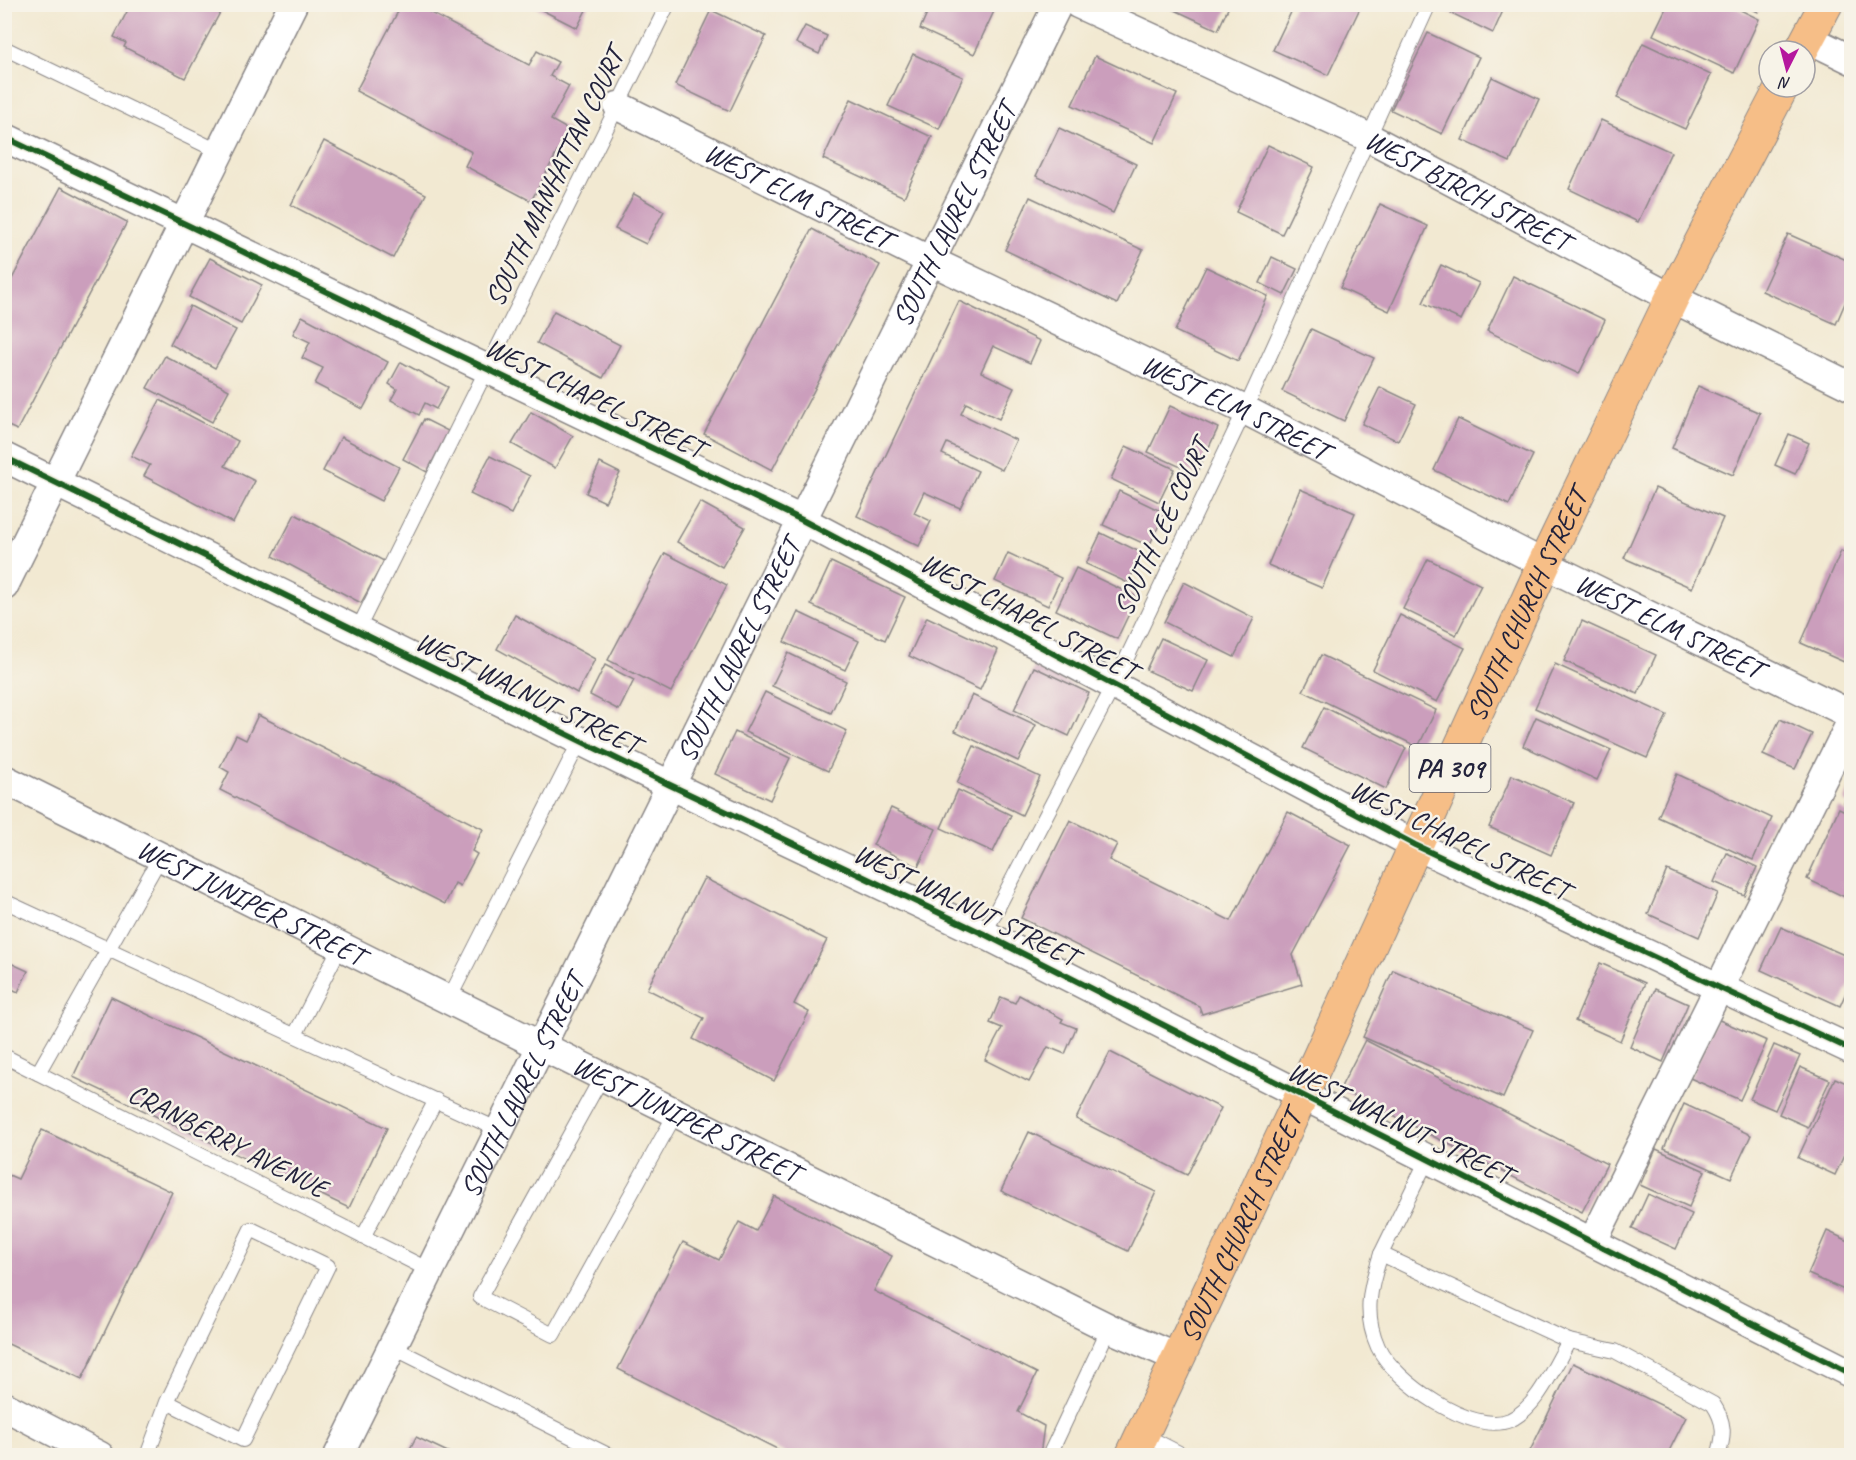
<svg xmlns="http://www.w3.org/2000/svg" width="1856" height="1460" font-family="Caveat,sans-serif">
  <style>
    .building { fill: #cb9ebc }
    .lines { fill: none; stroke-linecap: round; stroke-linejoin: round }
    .lane-casing { stroke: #8a8686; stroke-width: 16 }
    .street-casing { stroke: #8a8686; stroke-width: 31 }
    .highway-casing { stroke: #8a8686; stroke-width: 35 }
    .lane { stroke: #fff; stroke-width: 14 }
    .street { stroke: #fff; stroke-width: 28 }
    .highway { stroke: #f6be87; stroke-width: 33 }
    .cycleway-casing { stroke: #f7f3e8; stroke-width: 10 }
    .cycleway { stroke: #1b5e20; stroke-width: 6 }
    .labels { text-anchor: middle; stroke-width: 5; stroke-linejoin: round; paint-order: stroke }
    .shield { fill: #f7f3e8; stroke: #62616f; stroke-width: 1.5 }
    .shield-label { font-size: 27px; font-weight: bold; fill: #22223b }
    .street-label { font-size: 28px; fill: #22223b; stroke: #f7f3e8 }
  </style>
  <rect width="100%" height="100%" fill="#f7f3e8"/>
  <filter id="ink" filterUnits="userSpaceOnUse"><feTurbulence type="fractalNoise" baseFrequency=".0167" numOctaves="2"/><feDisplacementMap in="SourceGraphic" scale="12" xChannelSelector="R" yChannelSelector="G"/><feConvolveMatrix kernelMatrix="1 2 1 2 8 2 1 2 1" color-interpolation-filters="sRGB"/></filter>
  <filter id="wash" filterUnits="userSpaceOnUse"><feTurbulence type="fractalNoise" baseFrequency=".008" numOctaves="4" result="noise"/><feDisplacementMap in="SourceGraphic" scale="24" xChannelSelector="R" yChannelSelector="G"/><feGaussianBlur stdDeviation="1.35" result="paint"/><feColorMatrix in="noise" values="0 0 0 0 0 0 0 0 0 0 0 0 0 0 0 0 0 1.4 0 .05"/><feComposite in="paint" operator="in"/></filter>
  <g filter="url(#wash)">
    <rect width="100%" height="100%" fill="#f2e9d2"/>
    <g id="blocks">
      <!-- building -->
      <g class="building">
        <polygon points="131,4 144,9 146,5 224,5 185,78 124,47 126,43 114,37"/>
        <polygon points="402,4 414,4 529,65 537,51 558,62 550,76 569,86 551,120 569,130 531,201 465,166 472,152 356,91"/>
        <polygon points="530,4 589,4 577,28"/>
        <polygon points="931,4 996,7 974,54 920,29"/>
        <polygon points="1162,4 1230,4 1218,30"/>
        <polygon points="1295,4 1361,6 1328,75 1273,50"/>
        <polygon points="1450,4 1506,4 1493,33 1447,11"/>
        <polygon points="1668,4 1728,4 1759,19 1734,73 1653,35"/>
        <polygon points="1742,4 1762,4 1758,12"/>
        <polygon points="711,10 766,36 730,111 675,85"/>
        <polygon points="805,26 827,36 819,54 796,43"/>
        <polygon points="1428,33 1479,57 1442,134 1391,110"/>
        <polygon points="1643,43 1711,75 1685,129 1617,98"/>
        <polygon points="913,54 963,77 939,129 888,106"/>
        <polygon points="1095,56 1177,94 1154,143 1072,105"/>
        <polygon points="1492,77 1539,99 1510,162 1462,140"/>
        <polygon points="851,99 932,137 904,197 823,159"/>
        <polygon points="1601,120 1671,152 1638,222 1569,189"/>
        <polygon points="1059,128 1136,164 1113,213 1036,176"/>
        <polygon points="324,141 426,194 393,258 291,205"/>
        <polygon points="1268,145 1314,167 1282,234 1236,212"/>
        <polygon points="61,187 127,222 17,430 4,424 4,294"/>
        <polygon points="634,194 664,211 646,244 615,229"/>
        <polygon points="1030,197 1143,250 1117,304 1005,250"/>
        <polygon points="1380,204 1428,226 1389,311 1340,288"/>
        <polygon points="812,229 880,265 772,470 704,434"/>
        <polygon points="1788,234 1851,262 1851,289 1836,324 1762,291"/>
        <polygon points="1272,257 1297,269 1284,295 1260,283"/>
        <polygon points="210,258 262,285 241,324 189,297"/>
        <polygon points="1441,265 1479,283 1461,320 1423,303"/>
        <polygon points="1206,267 1268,296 1238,361 1175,331"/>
        <polygon points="1513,276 1605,320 1579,374 1487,331"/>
        <polygon points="959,301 1040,341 1030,363 993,346 981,372 1014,388 999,419 966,403 961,414 1016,440 1002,470 947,443 942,454 978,471 960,508 924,492 914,513 931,521 919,546 857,516"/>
        <polygon points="190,306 236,330 215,368 170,344"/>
        <polygon points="554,311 620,345 603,378 537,343"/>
        <polygon points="302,316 388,362 363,409 315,384 323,368 302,358 310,342 293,334"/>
        <polygon points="1311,329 1374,358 1344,421 1282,391"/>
        <polygon points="165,356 229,390 212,422 147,388"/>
        <polygon points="401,362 448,387 436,409 425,403 419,415 391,400 397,389 389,384"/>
        <polygon points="1698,386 1760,413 1733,475 1672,448"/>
        <polygon points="1380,387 1416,404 1398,441 1362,424"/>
        <polygon points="160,400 238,441 225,466 255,481 233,523 144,476 150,465 131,456"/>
        <polygon points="1170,406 1218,428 1196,474 1148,452"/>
        <polygon points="531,412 573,436 555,468 512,444"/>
        <polygon points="424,419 448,431 427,472 403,459"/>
        <polygon points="1458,419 1533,455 1509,505 1434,470"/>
        <polygon points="1789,434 1809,443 1795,474 1775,465"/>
        <polygon points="341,437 399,467 381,501 323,471"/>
        <polygon points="1126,446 1175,469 1159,502 1111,479"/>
        <polygon points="490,456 530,476 511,514 470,494"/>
        <polygon points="600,463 620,473 605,502 586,493"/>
        <polygon points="1655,488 1723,518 1692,588 1624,558"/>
        <polygon points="1300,489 1355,513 1322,588 1268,565"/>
        <polygon points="1119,491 1165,513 1149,546 1103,525"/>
        <polygon points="700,502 745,527 722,567 677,542"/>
        <polygon points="295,514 384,561 361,603 273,556"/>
        <polygon points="1101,533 1142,553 1128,583 1086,564"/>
        <polygon points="1841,551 1851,556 1851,665 1801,643"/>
        <polygon points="665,553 727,585 671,692 608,660"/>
        <polygon points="1008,553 1061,578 1048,606 995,581"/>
        <polygon points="1428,559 1481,585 1456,635 1403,609"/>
        <polygon points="831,562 905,597 885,640 811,605"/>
        <polygon points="1076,568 1137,597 1117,639 1056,610"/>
        <polygon points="1184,582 1254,618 1234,657 1164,622"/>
        <polygon points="798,612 859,641 845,670 784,642"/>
        <polygon points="515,615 595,659 577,693 497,649"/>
        <polygon points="1400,615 1465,648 1437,702 1373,670"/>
        <polygon points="927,617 998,650 980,690 909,656"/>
        <polygon points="1582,621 1656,655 1638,694 1564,661"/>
        <polygon points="1161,638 1208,660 1193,691 1146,670"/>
        <polygon points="788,653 846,681 831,713 772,686"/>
        <polygon points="1321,655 1436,710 1418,747 1303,691"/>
        <polygon points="1555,664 1667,715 1647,758 1535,708"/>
        <polygon points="605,665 634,680 619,710 590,695"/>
        <polygon points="1034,667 1089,693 1069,736 1014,710"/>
        <polygon points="765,692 847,731 828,771 745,732"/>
        <polygon points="972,695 1036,725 1018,761 955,731"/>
        <polygon points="1324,707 1406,748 1386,789 1303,748"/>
        <polygon points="258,715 483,829 472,851 477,854 460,886 455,883 445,904 220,790 229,772 220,767 236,735 246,740"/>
        <polygon points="1536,717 1611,750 1597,780 1523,746"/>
        <polygon points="1780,719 1812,734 1795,769 1763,755"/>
        <polygon points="735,732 790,758 770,800 715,774"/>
        <polygon points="974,746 1040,777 1022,815 957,783"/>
        <polygon points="1677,774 1772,818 1753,860 1658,817"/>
        <polygon points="1512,775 1574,803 1551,855 1489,827"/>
        <polygon points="1851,785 1851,805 1844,802"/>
        <polygon points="958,790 1011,815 993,852 941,828"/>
        <polygon points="891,808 936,829 918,867 873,845"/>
        <polygon points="1839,808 1851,814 1851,900 1807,879"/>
        <polygon points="1288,812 1351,845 1293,955 1302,984 1202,1014 1199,1006 1021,918 1070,820 1117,844 1109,860 1231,921"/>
        <polygon points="1727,853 1757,867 1744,895 1714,882"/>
        <polygon points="1667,870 1718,893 1699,937 1648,914"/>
        <polygon points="704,878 827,940 794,1004 809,1012 774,1081 693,1039 704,1018 647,989"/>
        <polygon points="1781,927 1851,958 1851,981 1840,1006 1761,970"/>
        <polygon points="4,960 28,971 18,992 4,985"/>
        <polygon points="1600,963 1645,983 1620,1041 1575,1021"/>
        <polygon points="1393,970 1533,1030 1503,1098 1363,1037"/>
        <polygon points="1655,989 1688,1004 1663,1062 1630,1047"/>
        <polygon points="1019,995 1063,1019 1061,1022 1076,1028 1065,1054 1048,1047 1029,1082 985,1060 1002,1028 990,1023 1001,997 1015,1003"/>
        <polygon points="111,997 387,1128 349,1208 73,1077"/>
        <polygon points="1717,1019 1767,1041 1740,1100 1690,1078"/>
        <polygon points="1365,1040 1607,1164 1582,1212 1340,1089"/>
        <polygon points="1774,1045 1800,1056 1775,1110 1750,1099"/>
        <polygon points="1110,1052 1221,1108 1187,1175 1076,1119"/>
        <polygon points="1800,1067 1830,1080 1808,1127 1779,1114"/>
        <polygon points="1835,1078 1851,1085 1851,1140 1835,1175 1798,1158"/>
        <polygon points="1684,1104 1751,1135 1731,1178 1664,1148"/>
        <polygon points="42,1130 172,1192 82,1379 4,1342 4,1173 18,1179"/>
        <polygon points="1029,1132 1156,1192 1128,1251 1001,1191"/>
        <polygon points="1656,1149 1705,1171 1689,1207 1640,1185"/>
        <polygon points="1648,1194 1692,1214 1676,1249 1632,1229"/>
        <polygon points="774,1196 892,1256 874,1291 1037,1373 1018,1412 1044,1426 1040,1455 789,1455 618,1369 683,1242 719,1260 739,1222 756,1231"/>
        <polygon points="1827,1231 1851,1242 1851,1293 1808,1274"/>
        <polygon points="1573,1363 1686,1417 1667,1455 1528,1455"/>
        <polygon points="416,1437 454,1455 407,1455"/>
      </g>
    </g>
  </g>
  <g filter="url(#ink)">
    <use href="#blocks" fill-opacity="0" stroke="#8a8686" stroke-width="1.5"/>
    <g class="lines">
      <defs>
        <g id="lane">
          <polyline points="4,48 220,152"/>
          <polyline points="357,631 668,4"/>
          <polyline points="4,901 499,1130"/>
          <polyline points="984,934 1114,685 1245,410 1429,4"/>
          <polyline points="449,999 580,741"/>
          <polyline points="295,1035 341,945"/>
          <polyline points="4,1056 429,1270"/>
          <polyline points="38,1073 161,856"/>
          <polyline points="603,1075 480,1297 553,1335 677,1111"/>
          <path d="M 1427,1160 L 1381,1254 L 1569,1341 L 1615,1351 L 1713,1404 C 1725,1422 1725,1435 1718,1456"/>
          <polyline points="363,1237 436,1100"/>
          <path d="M 1381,1254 C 1370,1287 1363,1314 1378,1347 C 1394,1381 1472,1436 1510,1420 C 1538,1407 1554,1366 1569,1341"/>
          <polyline points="392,1347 610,1456"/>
          <polyline points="1142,1434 1185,1456"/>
          <polyline points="147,1456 167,1402 251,1229 328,1266 243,1440 167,1402"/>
          <polyline points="1049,1456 1109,1328"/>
        </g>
        <g id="street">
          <path id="s1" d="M 1078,4 L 1370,138 L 1672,298 L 1852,387"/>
          <polyline points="1807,38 1852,60"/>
          <path id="s2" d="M 618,106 L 931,261 L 1245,410 L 1544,564 L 1852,715"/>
          <polyline points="4,137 802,520 1415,845 1852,1050"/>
          <polyline points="4,457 670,785 984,934 1852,1374"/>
          <polyline points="4,586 293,4"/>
          <path id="s3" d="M 4,779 L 1109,1328 L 1178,1358"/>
          <polyline points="1593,1241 1852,720"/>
          <polyline points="4,1406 100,1456"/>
          <path id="s4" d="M 338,1456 L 1058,4"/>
        </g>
        <g id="highway">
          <polyline points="1801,51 1826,4"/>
          <path id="s5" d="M 1132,1456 L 1301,1097 L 1544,564 L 1672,298 L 1782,87"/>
        </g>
      </defs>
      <!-- lane casing -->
      <use href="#lane" class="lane-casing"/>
      <!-- street casing -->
      <use href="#street" class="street-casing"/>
      <!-- highway casing -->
      <use href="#highway" class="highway-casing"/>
      <!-- lane -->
      <use href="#lane" class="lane"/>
      <!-- street -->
      <use href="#street" class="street"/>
      <!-- highway -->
      <use href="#highway" class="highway"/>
      <defs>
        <g id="cycleway">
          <polyline points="4,137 802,520 1415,845 1852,1050"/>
          <polyline points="4,457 670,785 984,934 1852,1374"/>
        </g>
      </defs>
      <!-- cycleway casing -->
      <use href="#cycleway" class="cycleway-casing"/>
      <!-- cycleway -->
      <use href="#cycleway" class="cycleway"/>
    </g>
  </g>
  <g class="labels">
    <!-- shield labels -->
    <rect class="shield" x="1409.5" y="744" width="81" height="48" rx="4.5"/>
    <g class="shield-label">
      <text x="1450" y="777">PA 309</text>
    </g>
    <!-- street labels -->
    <g class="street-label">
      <text transform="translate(554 177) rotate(-64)" y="10">SOUTH MANHATTAN COURT</text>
      <text dy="10" stroke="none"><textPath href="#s1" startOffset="432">WEST BIRCH STREET</textPath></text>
      <text dy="10" stroke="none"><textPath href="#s2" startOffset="201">WEST ELM STREET</textPath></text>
      <text dy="10" stroke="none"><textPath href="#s4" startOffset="1386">SOUTH LAUREL STREET</textPath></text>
      <text transform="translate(595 397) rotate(26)" y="10">WEST CHAPEL STREET</text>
      <text dy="10" stroke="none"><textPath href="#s2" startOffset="687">WEST ELM STREET</textPath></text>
      <text transform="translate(1161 527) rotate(-65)" y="10">SOUTH LEE COURT</text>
      <text dy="10" stroke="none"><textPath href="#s5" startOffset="938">SOUTH CHURCH STREET</textPath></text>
      <text transform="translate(1029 616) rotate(28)" y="10">WEST CHAPEL STREET</text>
      <text dy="10" stroke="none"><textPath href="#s2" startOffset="1173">WEST ELM STREET</textPath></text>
      <text dy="10" stroke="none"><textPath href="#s4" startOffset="900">SOUTH LAUREL STREET</textPath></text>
      <text transform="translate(528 692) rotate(26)" y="10">WEST WALNUT STREET</text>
      <text transform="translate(1460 839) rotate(26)" y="10">WEST CHAPEL STREET</text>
      <text dy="10" stroke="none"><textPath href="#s3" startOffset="276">WEST JUNIPER STREET</textPath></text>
      <text transform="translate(966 904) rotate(26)" y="10">WEST WALNUT STREET</text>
      <text dy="10" stroke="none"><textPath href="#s4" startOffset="414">SOUTH LAUREL STREET</textPath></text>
      <text dy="10" stroke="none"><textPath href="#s3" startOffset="762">WEST JUNIPER STREET</textPath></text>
      <text transform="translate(1400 1122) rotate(26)" y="10">WEST WALNUT STREET</text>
      <text transform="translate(228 1140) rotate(27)" y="10">CRANBERRY AVENUE</text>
      <text dy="10" stroke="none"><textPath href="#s5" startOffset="254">SOUTH CHURCH STREET</textPath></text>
    </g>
  </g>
  <!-- margin -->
  <rect width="1856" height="1460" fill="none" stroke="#f7f3e8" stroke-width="24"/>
  <!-- north arrow -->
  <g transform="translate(1787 69) rotate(186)"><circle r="28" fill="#f7f3e8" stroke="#a29fa3" stroke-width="1.5"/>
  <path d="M0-4.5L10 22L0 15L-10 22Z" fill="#b5179e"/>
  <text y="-9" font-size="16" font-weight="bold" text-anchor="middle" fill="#22223b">N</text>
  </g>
</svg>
